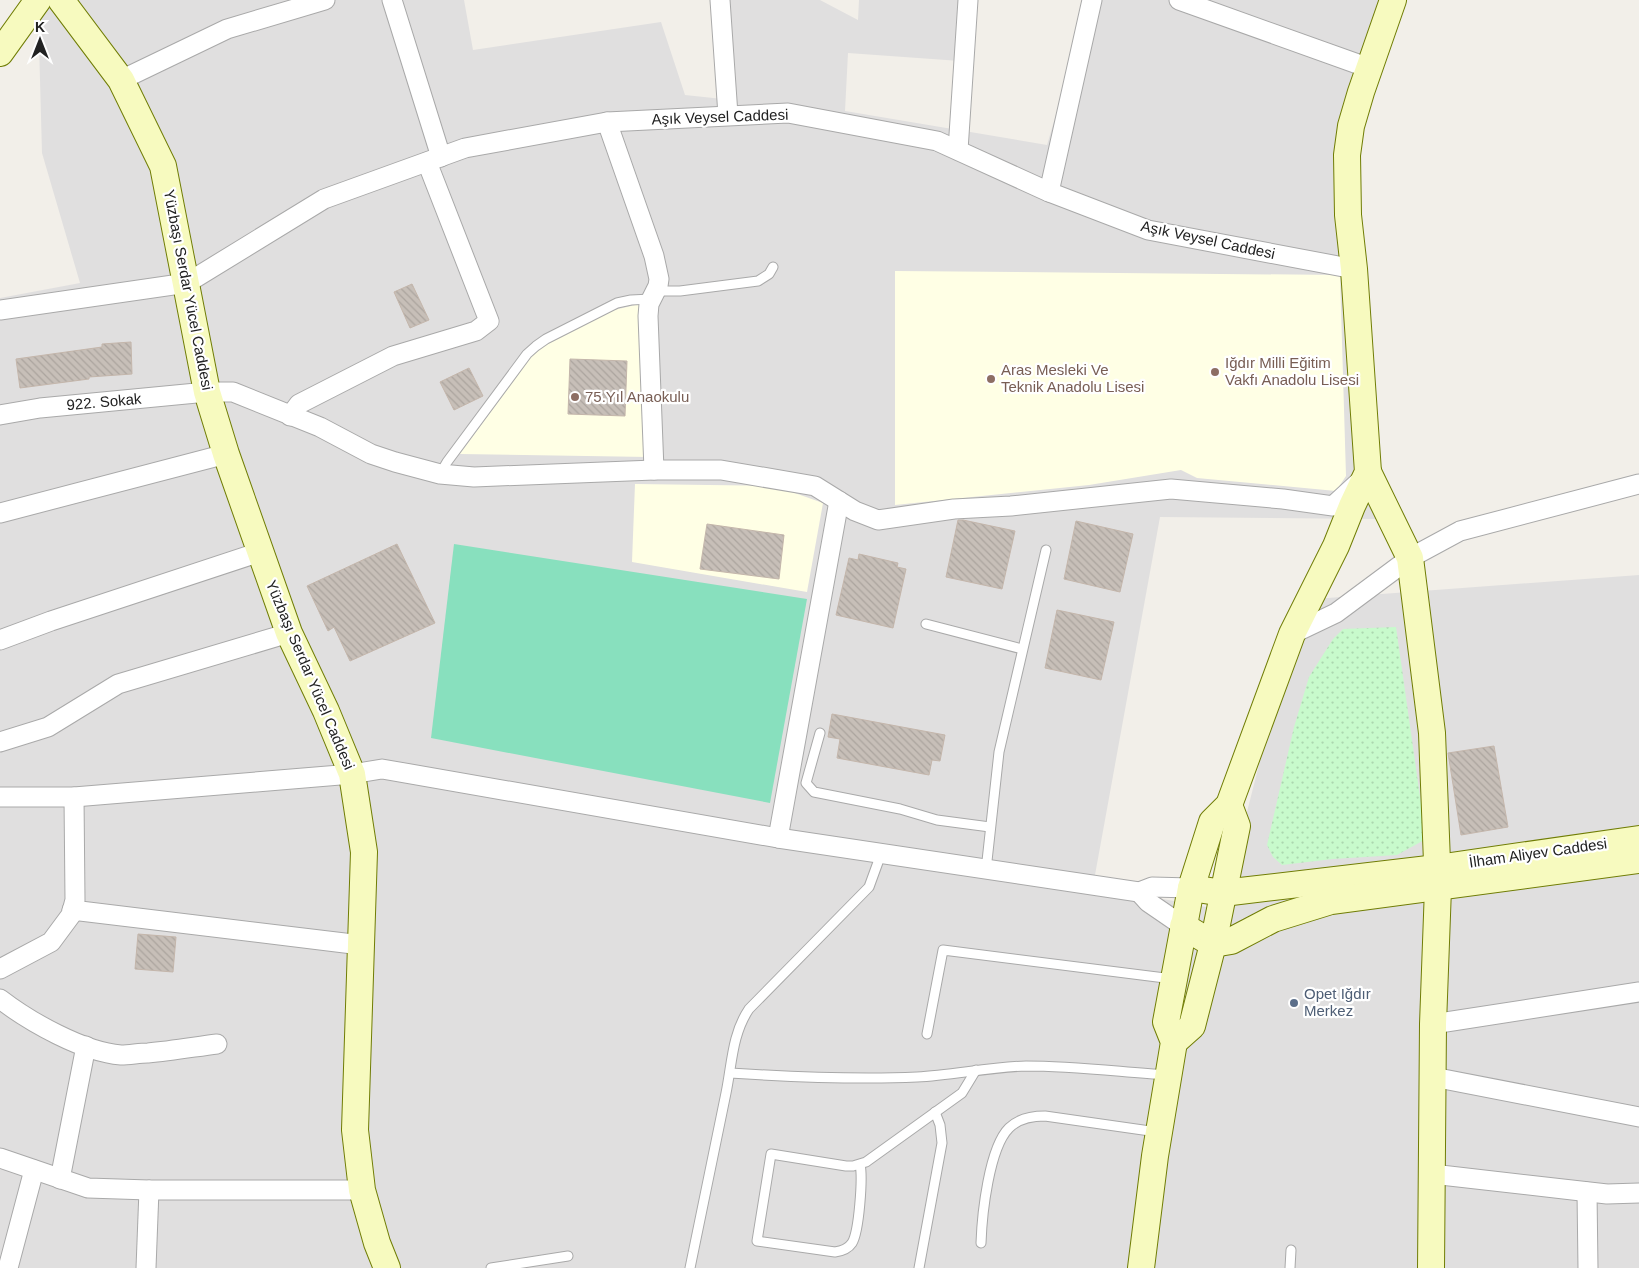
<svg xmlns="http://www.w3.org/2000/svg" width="1639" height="1268" font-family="Arial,sans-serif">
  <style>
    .residential { fill: #e0dfdf }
    .education { fill: #ffffe5 }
    .park { fill: url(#park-dots) }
    .pitch { fill: #88e0be }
    .building { fill: url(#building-back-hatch); stroke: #c4b6ab }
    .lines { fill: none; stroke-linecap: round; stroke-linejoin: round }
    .lane-casing { stroke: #a9a9a9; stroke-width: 11 }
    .street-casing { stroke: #a9a9a9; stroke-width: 21 }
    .secondary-casing { stroke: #707d05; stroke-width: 28 }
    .lane { stroke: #fff; stroke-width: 9 }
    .street { stroke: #fff; stroke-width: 19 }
    .secondary { stroke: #f7fabf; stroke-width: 26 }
    .education-dot { fill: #8d6e63; stroke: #fff; stroke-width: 2 }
    .service-dot { fill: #5c6f8a; stroke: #fff; stroke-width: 2 }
    .labels { text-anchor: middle; stroke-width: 4.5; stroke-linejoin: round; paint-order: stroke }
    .street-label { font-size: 15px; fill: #222; stroke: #fff }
    .education-label { font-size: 15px; fill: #785e54; stroke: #fff; text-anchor: start }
    .service-label { font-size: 15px; fill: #4e5e75; stroke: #fff; text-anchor: start }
  </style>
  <defs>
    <pattern id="park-dots" width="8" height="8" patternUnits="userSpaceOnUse" patternTransform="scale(1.25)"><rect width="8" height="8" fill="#c8facc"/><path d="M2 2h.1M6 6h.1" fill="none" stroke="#acd6af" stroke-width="1.8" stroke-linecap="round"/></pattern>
    <pattern id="building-back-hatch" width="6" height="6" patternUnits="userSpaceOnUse" patternTransform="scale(1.25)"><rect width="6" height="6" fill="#c7bfb8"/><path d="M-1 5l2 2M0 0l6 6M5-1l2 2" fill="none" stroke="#aba49e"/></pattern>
  </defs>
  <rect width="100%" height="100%" fill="#f2efe9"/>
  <!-- residential -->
  <polygon class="residential" points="52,0 464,0 473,50 661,22 685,95 732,100 721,0 820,0 858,20 859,0 968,0 960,61 848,53 845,111 1047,145 1090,0 1392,0 1353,146 1377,519 1160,517 1093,886 1222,910 1301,600 1639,575 1639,1268 0,1268 0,298 80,283 42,153 38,7"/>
  <!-- education -->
  <g class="education">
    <polygon points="895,271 1340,275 1346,476 1336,491 1197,478 1181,470 1089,485 895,505"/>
    <polygon points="648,302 649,457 460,454 544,339 610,311"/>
    <polygon points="635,484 775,486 823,503 807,592 632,562"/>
  </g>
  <!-- park -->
  <polygon class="park" points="1396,627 1426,839 1397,855 1333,859 1282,865 1273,857 1267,845 1294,727 1309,677 1333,639 1343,629"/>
  <!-- pitch -->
  <polygon class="pitch" points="454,544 807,599 770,803 431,738"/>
  <!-- building -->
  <g class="building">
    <polygon points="412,284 429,320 410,328 394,292"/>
    <polygon points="131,342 132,374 89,377 89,379 20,388 16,359 102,347 102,344"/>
    <polygon points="570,359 627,361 625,416 568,414"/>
    <polygon points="469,368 483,396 454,410 440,382"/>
    <polygon points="958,520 963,520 1015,531 1002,589 946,577"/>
    <polygon points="1076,521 1133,534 1120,592 1064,579"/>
    <polygon points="707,524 784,535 779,579 700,569"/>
    <polygon points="397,544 435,623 350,661 334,627 328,631 307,586"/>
    <polygon points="859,554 898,563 897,567 906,569 893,628 836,615 849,558 858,560"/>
    <polygon points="1057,610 1114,622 1101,680 1045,668"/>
    <polygon points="832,714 945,735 940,761 932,760 929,775 837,758 840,739 828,737"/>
    <polygon points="1494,746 1508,827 1461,835 1448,753"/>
    <polygon points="138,934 176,937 173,972 135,969"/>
  </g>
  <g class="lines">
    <defs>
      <g id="lane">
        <polyline points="655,291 680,291 758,281 769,274 773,267"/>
        <polyline points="440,474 447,462 527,354 536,346 546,339 617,303 631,300 651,299"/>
        <polyline points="926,624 1022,649"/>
        <polyline points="820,733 806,783 814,792 900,809 937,820 990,827"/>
        <polyline points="986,870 999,752 1046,550"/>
        <polyline points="927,1034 943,950 1173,979"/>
        <path d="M 730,1073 C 793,1077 854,1080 917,1077 C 953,1075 990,1067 1026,1066 C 1073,1066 1120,1072 1167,1075"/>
        <path d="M 860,1164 C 863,1178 859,1232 852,1243 C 848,1249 842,1251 835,1252 L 757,1241 L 771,1154 L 846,1166 L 853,1166 L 866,1162 L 962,1093 L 976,1070"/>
        <path d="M 981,1243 C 982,1214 989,1148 1009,1128 C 1019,1118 1032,1116 1045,1116 L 1157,1132"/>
        <polyline points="491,1268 568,1256"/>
        <path d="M 690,1268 C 702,1210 714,1151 726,1093 C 732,1064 732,1034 749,1009 L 869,887 L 881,854"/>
        <polyline points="919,1268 942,1143 940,1125 935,1112"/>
        <polyline points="1290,1268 1291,1250"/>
      </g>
      <g id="street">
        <polyline points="392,0 441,157"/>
        <polyline points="720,0 728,115"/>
        <polyline points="1179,0 1369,68"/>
        <polyline points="121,80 227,29 325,0"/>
        <polyline points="607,122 654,256 659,279 658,286 649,304 648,316 654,470"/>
        <polyline points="958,150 968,0"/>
        <polyline points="1049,192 1092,0"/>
        <polyline points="0,310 187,283 324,199 465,148 607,122 788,113 937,141 1049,192 1148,230 1354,269"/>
        <polyline points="0,415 40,408 207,392 233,392 320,427 371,454 395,462 440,474 474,477 654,470 721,470 815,486 855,511 878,520 954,509 1011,506 1171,489 1283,499 1333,506 1359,482"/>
        <polyline points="290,416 299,404 393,356 476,331 489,321 427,162"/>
        <polyline points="0,513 226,454"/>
        <polyline points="1292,634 1336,613 1410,558 1460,531 1639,484"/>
        <polyline points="0,640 51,621 260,552"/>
        <polyline points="0,742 48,727 118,684 289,633"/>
        <polyline points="0,797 74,797 352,774 382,769 778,838 1139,892 1152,887 1191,888"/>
        <polyline points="778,838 839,501"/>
        <polyline points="1139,892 1148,902 1183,926"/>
        <polyline points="72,910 361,945"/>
        <polyline points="0,969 51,942 71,915 75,900 74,797"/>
        <path d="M 0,999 C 30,1022 83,1052 121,1055 C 130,1055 139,1053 148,1053 C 171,1051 194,1047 217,1044"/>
        <polyline points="1433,1024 1639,992"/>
        <polyline points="1433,1077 1639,1117"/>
        <polyline points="0,1158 88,1188 149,1190 362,1190"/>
        <polyline points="1432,1174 1607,1194 1639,1193"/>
        <polyline points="60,1179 86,1046"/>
        <polyline points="1587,1192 1588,1268"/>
        <polyline points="8,1268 34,1170"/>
        <polyline points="146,1268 149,1190"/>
      </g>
      <g id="secondary">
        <polyline points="61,0 121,80 163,166 207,392 226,454 289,633 326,711 352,774 364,852 355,1130 362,1190 377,1243 387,1268"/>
        <polyline points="0,53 38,0"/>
        <polyline points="1368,472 1410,558 1432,733 1438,888 1433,1024 1431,1268"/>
        <polyline points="1191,888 1223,893 1437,868 1639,839"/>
        <polyline points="1183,926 1213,944 1231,941 1273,919 1331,901 1639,860"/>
        <polyline points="1174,1042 1192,1026 1213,944 1237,826 1229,805"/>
        <polyline points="1141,1268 1155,1156 1174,1042 1166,1022 1191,888 1212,822 1229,805 1292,634 1336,546 1352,506 1368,472 1354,269 1348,215 1347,155 1351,126 1361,92 1393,0"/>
      </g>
    </defs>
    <!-- lane casing -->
    <use href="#lane" class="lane-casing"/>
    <!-- street casing -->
    <use href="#street" class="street-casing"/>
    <!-- secondary casing -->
    <use href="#secondary" class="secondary-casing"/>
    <!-- lane -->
    <use href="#lane" class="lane"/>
    <!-- street -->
    <use href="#street" class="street"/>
    <!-- secondary -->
    <use href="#secondary" class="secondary"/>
  </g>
  <!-- markers -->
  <g class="education-dot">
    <circle cx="1215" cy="372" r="5"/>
    <circle cx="991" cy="379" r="5"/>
    <circle cx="575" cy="397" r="5"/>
  </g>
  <circle class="service-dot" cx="1294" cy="1003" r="5"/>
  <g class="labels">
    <!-- street labels -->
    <g class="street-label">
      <text transform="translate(720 117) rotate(-2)" y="5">Aşık Veysel Caddesi</text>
      <text transform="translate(1208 240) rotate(12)" y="5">Aşık Veysel Caddesi</text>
      <text transform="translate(188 290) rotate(79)" y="5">Yüzbaşı Serdar Yücel Caddesi</text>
      <text transform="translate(104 402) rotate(-5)" y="5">922. Sokak</text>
      <text transform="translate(310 675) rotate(67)" y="5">Yüzbaşı Serdar Yücel Caddesi</text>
      <text transform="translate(1538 853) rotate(-8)" y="5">İlham Aliyev Caddesi</text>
    </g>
    <!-- education labels -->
    <g class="education-label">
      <text x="1225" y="368">Iğdır Milli Eğitim<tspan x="1225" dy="17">Vakfı Anadolu Lisesi</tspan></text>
      <text x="1001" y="375">Aras Mesleki Ve<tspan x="1001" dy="17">Teknik Anadolu Lisesi</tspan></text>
      <text x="585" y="402">75.Yıl Anaokulu</text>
    </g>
    <!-- service labels -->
    <g class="service-label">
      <text x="1304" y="999">Opet Iğdır<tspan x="1304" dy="17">Merkez</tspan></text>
    </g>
  </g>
  <!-- north arrow -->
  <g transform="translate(40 40)" stroke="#ffffff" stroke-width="4" paint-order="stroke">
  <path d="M0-4L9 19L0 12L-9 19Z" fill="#222222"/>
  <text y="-8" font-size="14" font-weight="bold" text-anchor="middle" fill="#222222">K</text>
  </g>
</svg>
